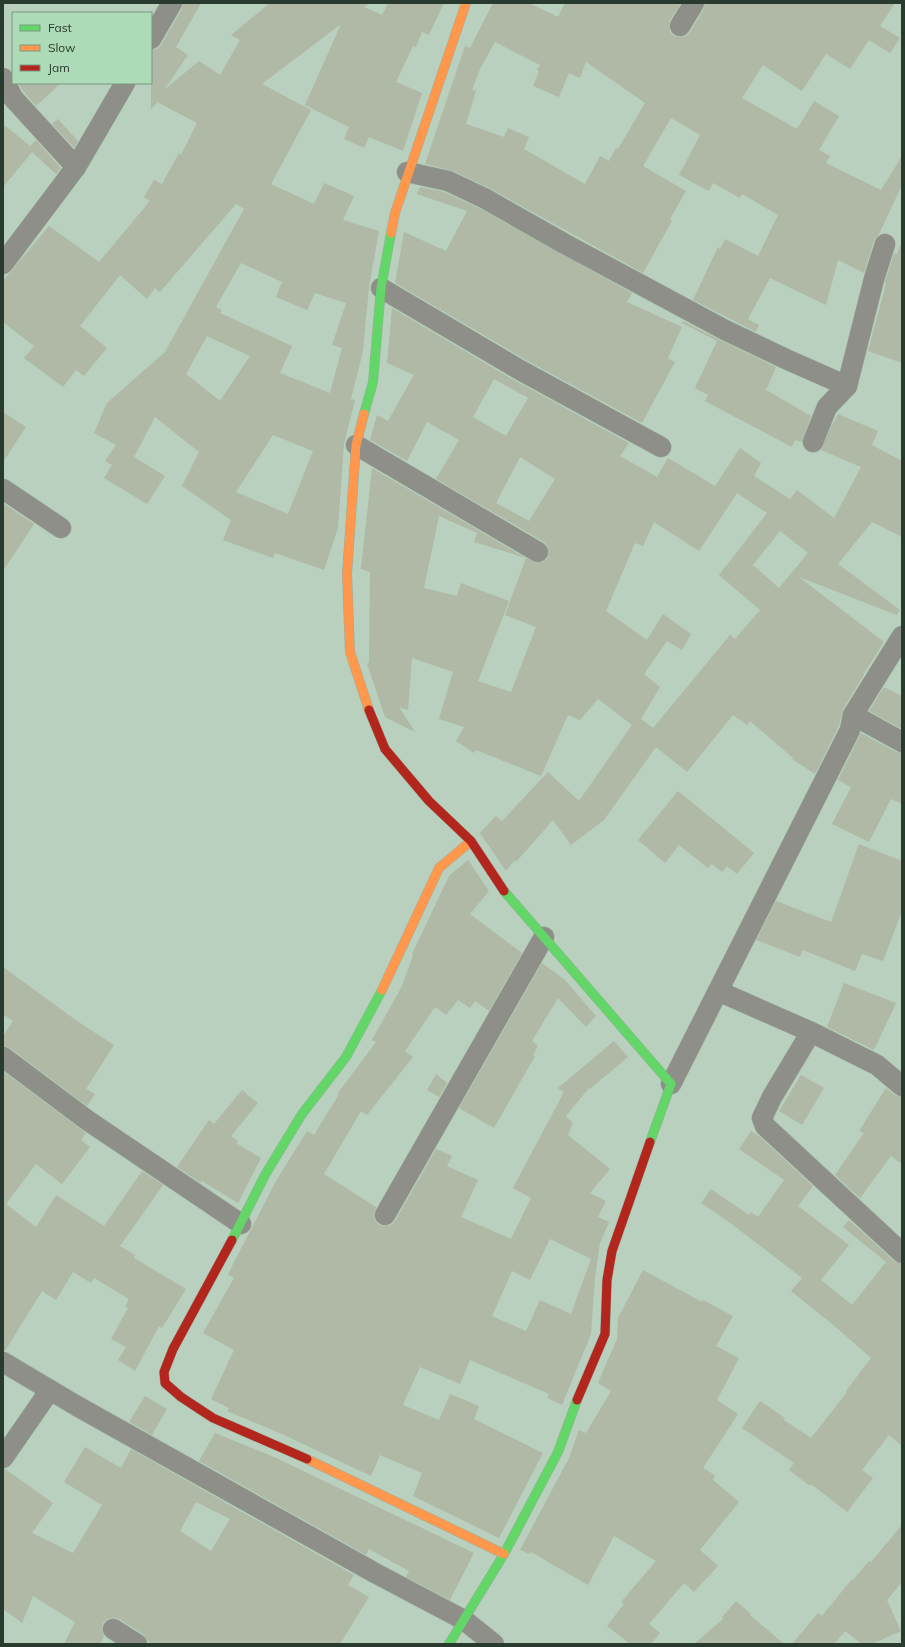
<svg xmlns="http://www.w3.org/2000/svg" width="905" height="1647" font-family="Mulish,sans-serif">
  <style>
    .building { fill: #b0b8a6; fill-rule: evenodd }
    .lines { fill: none; stroke-linecap: round; stroke-linejoin: round }
    .street-casing { stroke: #9aad9e; stroke-width: 21 }
    .fast-casing { stroke: #9aad9e; stroke-width: 10 }
    .slow-casing { stroke: #9aad9e; stroke-width: 10 }
    .jam-casing { stroke: #9aad9e; stroke-width: 10 }
    .street { stroke: #8e8f88; stroke-width: 20 }
    .fast { stroke: #63d668; stroke-width: 9 }
    .slow { stroke: #ff974d; stroke-width: 9 }
    .jam { stroke: #b3261e; stroke-width: 9 }
  </style>
  <rect width="100%" height="100%" fill="#b8d0bd"/>
  <!-- building -->
  <g class="building">
    <path d="M 183,3 L 201,3 L 176,47 L 188,55 L 164,90 L 199,61 L 220,75 L 240,40 L 231,35 L 270,3 L 370,3 L 364,7 L 382,15 L 388,3 L 444,3 L 429,35 L 422,32 L 416,47 L 413,46 L 396,82 L 422,93 L 403,151 L 369,137 L 364,148 L 344,139 L 349,127 L 305,105 L 341,24 L 262,84 L 311,110 L 271,184 L 314,204 L 324,183 L 354,196 L 343,220 L 379,231 L 369,287 L 363,351 L 351,399 L 355,400 L 344,444 L 338,528 L 324,570 L 275,553 L 273,558 L 223,540 L 231,520 L 182,486 L 199,452 L 155,417 L 134,457 L 165,476 L 147,504 L 104,478 L 112,465 L 105,461 L 116,445 L 94,433 L 107,403 L 165,352 L 244,209 L 236,204 L 160,292 L 155,288 L 147,299 L 120,275 L 80,326 L 107,348 L 84,376 L 76,370 L 63,387 L 24,358 L 34,346 L 3,322 L 3,281 L 49,226 L 99,262 L 150,201 L 144,197 L 154,180 L 162,184 L 179,153 L 181,155 L 197,123 L 157,102 L 151,110 L 151,50 L 157,49 L 161,45 L 182,9 ZM 241,263 L 282,282 L 276,297 L 307,310 L 315,293 L 346,303 L 332,345 L 342,348 L 330,393 L 280,373 L 292,346 L 220,313 L 222,310 L 216,307 ZM 207,336 L 250,356 L 220,401 L 186,374 ZM 273,435 L 313,451 L 288,514 L 236,492 Z"/>
    <path d="M 493,3 L 529,3 L 558,17 L 565,3 L 681,3 L 670,20 L 669,26 L 670,32 L 674,36 L 680,37 L 686,36 L 690,32 L 704,9 L 705,3 L 895,3 L 880,26 L 900,38 L 890,53 L 869,40 L 850,69 L 826,54 L 802,91 L 763,65 L 742,98 L 797,129 L 814,101 L 839,116 L 819,150 L 830,156 L 826,163 L 881,190 L 902,156 L 902,185 L 879,234 L 874,241 L 864,273 L 838,260 L 826,305 L 770,278 L 748,319 L 759,325 L 756,332 L 693,300 L 718,247 L 720,249 L 725,239 L 758,256 L 778,215 L 742,194 L 740,198 L 713,183 L 709,191 L 679,175 L 700,135 L 671,118 L 643,166 L 686,191 L 670,219 L 672,221 L 643,273 L 489,188 L 453,171 L 425,164 L 465,46 L 470,48 ZM 495,42 L 540,65 L 537,70 L 539,71 L 533,86 L 559,97 L 569,73 L 580,78 L 586,62 L 645,103 L 618,149 L 616,148 L 609,161 L 600,156 L 585,184 L 524,149 L 529,137 L 508,128 L 504,137 L 466,124 L 476,91 L 472,90 L 480,69 Z"/>
    <polygon points="18,83 61,83 36,106 23,91"/>
    <polygon points="58,119 78,141 74,148 52,124"/>
    <polygon points="3,124 30,146 36,140 61,168 56,174 32,152 3,187"/>
    <polygon points="420,187 444,192 479,208 632,293 627,302 682,327 668,358 675,362 642,423 526,360 395,283 404,232 446,251 467,211 417,194"/>
    <polygon points="900,246 902,246 902,363 868,351 886,284 885,282 894,253 897,254"/>
    <path d="M 392,308 L 514,380 L 629,443 L 620,456 L 657,477 L 668,458 L 715,486 L 740,448 L 761,463 L 754,476 L 790,499 L 797,490 L 834,518 L 861,467 L 821,450 L 831,427 L 838,414 L 878,431 L 872,445 L 902,461 L 902,537 L 872,522 L 838,564 L 900,610 L 897,615 L 799,577 L 884,642 L 863,675 L 864,675 L 843,709 L 839,726 L 815,774 L 792,759 L 793,758 L 750,721 L 747,725 L 733,715 L 687,772 L 656,747 L 604,820 L 571,845 L 553,820 L 516,862 L 515,860 L 506,871 L 480,833 L 496,816 L 502,821 L 548,772 L 579,801 L 632,725 L 598,699 L 580,720 L 568,715 L 541,776 L 476,750 L 474,753 L 456,741 L 464,727 L 439,719 L 453,672 L 412,658 L 408,710 L 399,707 L 415,732 L 385,717 L 367,664 L 369,662 L 370,572 L 361,569 L 372,468 L 526,558 L 474,542 L 477,533 L 439,516 L 424,588 L 457,596 L 461,583 L 509,601 L 478,681 L 511,692 L 536,627 L 505,615 L 526,558 L 538,563 L 543,562 L 548,558 L 549,552 L 548,547 L 544,542 L 436,479 L 459,440 L 427,422 L 407,461 L 370,440 L 377,415 L 388,421 L 414,375 L 387,363 ZM 494,379 L 528,398 L 506,436 L 473,417 ZM 520,457 L 555,479 L 529,521 L 496,503 ZM 737,493 L 767,513 L 719,575 L 760,610 L 735,639 L 730,635 L 653,728 L 641,719 L 660,687 L 644,674 L 667,641 L 682,650 L 691,634 L 663,614 L 647,640 L 606,611 L 635,543 L 643,546 L 654,522 L 699,551 ZM 780,531 L 808,553 L 779,588 L 753,565 Z"/>
    <polygon points="683,321 720,340 776,367 766,390 811,416 802,442 795,440 792,447 705,401 708,395 695,388 717,341 682,323"/>
    <polygon points="3,412 26,427 3,462"/>
    <polygon points="3,503 34,524 3,571"/>
    <polygon points="884,687 902,696 902,729 869,711"/>
    <polygon points="861,733 896,752 902,753 902,804 891,799 869,842 832,824 851,787 838,780"/>
    <polygon points="678,791 754,853 737,874 727,866 722,872 712,864 708,868 679,845 665,863 638,840"/>
    <polygon points="859,844 902,861 902,911 883,961 862,954 855,971 803,950 800,957 756,940 776,901 831,922"/>
    <path d="M 468,860 L 489,891 L 470,914 L 522,953 L 489,1011 L 475,1001 L 470,1008 L 458,1000 L 446,1015 L 435,1007 L 405,1051 L 413,1057 L 367,1115 L 361,1111 L 324,1174 L 376,1207 L 374,1215 L 375,1220 L 379,1225 L 385,1226 L 391,1225 L 395,1221 L 436,1149 L 452,1156 L 447,1166 L 478,1180 L 461,1217 L 511,1239 L 531,1198 L 513,1188 L 564,1092 L 558,1088 L 614,1041 L 628,1057 L 590,1089 L 589,1088 L 566,1116 L 573,1123 L 568,1135 L 610,1169 L 590,1193 L 606,1201 L 598,1217 L 609,1222 L 600,1243 L 595,1278 L 591,1334 L 562,1405 L 547,1398 L 549,1394 L 470,1360 L 460,1384 L 420,1367 L 403,1405 L 439,1420 L 450,1394 L 479,1406 L 474,1419 L 543,1453 L 499,1538 L 413,1496 L 422,1473 L 380,1455 L 371,1476 L 284,1435 L 227,1411 L 229,1408 L 211,1399 L 234,1350 L 203,1333 L 234,1278 L 228,1274 L 276,1181 L 307,1131 L 314,1135 L 339,1094 L 338,1093 L 376,1042 L 372,1040 L 402,986 L 413,955 L 412,954 L 449,876 ZM 550,1239 L 591,1259 L 571,1314 L 540,1300 L 526,1331 L 492,1316 L 512,1271 L 530,1280 Z"/>
    <polygon points="542,963 565,980 596,1016 586,1027 558,998 532,1041 538,1046 533,1055 535,1056 494,1128 459,1108"/>
    <polygon points="3,967 77,1021 114,1045 86,1089 95,1094 87,1106 10,1048 3,1046 3,1036 13,1021 3,1014"/>
    <polygon points="844,983 896,1003 874,1050 827,1027"/>
    <polygon points="3,1071 86,1133 81,1140 90,1147 62,1184 36,1164 6,1204 36,1227 56,1195 104,1226 142,1171 163,1185 120,1246 135,1255 134,1258 186,1289 162,1328 159,1326 135,1371 118,1360 126,1347 111,1339 128,1308 125,1306 129,1299 94,1278 91,1283 73,1272 56,1300 42,1291 5,1351 3,1351"/>
    <polygon points="436,1074 447,1083 439,1097 427,1090"/>
    <polygon points="801,1075 824,1088 802,1125 779,1111"/>
    <polygon points="886,1088 895,1095 902,1097 902,1164 891,1156 860,1198 835,1175 864,1133 859,1131"/>
    <polygon points="242,1090 258,1103 231,1136 238,1141 236,1143 261,1158 238,1203 202,1181 201,1183 177,1167 209,1120 214,1124"/>
    <polygon points="751,1131 759,1136 813,1186 798,1206 849,1245 821,1280 852,1305 886,1262 843,1227 849,1220 894,1261 902,1264 902,1446 889,1435 862,1470 873,1478 847,1512 811,1484 810,1486 789,1470 794,1463 742,1428 760,1401 785,1418 784,1420 811,1438 847,1392 846,1391 871,1358 837,1328 791,1291 802,1278 729,1222 701,1203 711,1189 749,1215 751,1212 758,1217 784,1180 739,1149"/>
    <polygon points="643,1270 702,1302 703,1300 733,1316 716,1346 739,1358 717,1400 738,1414 703,1468 715,1475 713,1480 739,1502 700,1550 718,1566 694,1592 684,1583 649,1624 660,1633 651,1644 630,1644 607,1626 624,1604 621,1602 656,1561 614,1536 588,1585 531,1552 530,1554 520,1550 569,1458 579,1430 586,1433 611,1391 598,1383 617,1339 618,1318"/>
    <polygon points="145,1396 167,1409 152,1435 129,1422"/>
    <polygon points="215,1433 274,1457 474,1553 450,1600 406,1577 409,1571 369,1549 366,1555 199,1461"/>
    <path d="M 85,1447 L 121,1468 L 131,1449 L 354,1575 L 348,1585 L 369,1597 L 340,1644 L 153,1644 L 148,1641 L 143,1634 L 119,1619 L 113,1618 L 107,1619 L 103,1623 L 102,1629 L 104,1636 L 100,1644 L 64,1644 L 75,1622 L 33,1596 L 22,1623 L 3,1609 L 3,1469 L 5,1469 L 53,1503 L 32,1533 L 73,1553 L 102,1505 L 64,1482 ZM 196,1502 L 230,1519 L 211,1551 L 180,1531 Z"/>
    <polygon points="902,1525 902,1582 887,1600 901,1631 872,1644 862,1644 845,1631 834,1644 792,1644 818,1613 822,1616 852,1579 853,1580 869,1561 871,1562"/>
    <polygon points="736,1601 751,1614 750,1615 784,1644 694,1644 723,1619 722,1617"/>
  </g>
  <g class="lines">
    <defs>
      <g id="street">
        <polyline points="680,26 694,3"/>
        <polyline points="151,39 172,3"/>
        <polyline points="3,78 13,98 76,167"/>
        <polyline points="407,172 448,181 484,198 565,244 725,330 788,360 847,386"/>
        <polyline points="3,264 76,167 125,83"/>
        <polyline points="381,288 520,370 661,447"/>
        <polyline points="813,442 827,407 847,386 874,279 885,244"/>
        <polyline points="356,445 538,552"/>
        <polyline points="3,489 61,528"/>
        <polyline points="853,715 902,742"/>
        <polyline points="718,991 811,1032 877,1065 902,1086"/>
        <polyline points="811,1032 772,1097 762,1118 765,1126 902,1253"/>
        <polyline points="3,1057 87,1120 241,1224"/>
        <polyline points="671,1084 850,730 853,715 902,636"/>
        <polyline points="385,1215 544,937"/>
        <polyline points="3,1362 77,1406 375,1573 464,1620 494,1644"/>
        <polyline points="3,1458 50,1390"/>
        <polyline points="113,1629 137,1644"/>
      </g>
      <g id="fast">
        <polyline points="364,414 373,382 381,288 391,233"/>
        <polyline points="504,891 671,1084 650,1142"/>
        <polyline points="232,1240 265,1175 302,1114 346,1057 382,990"/>
        <polyline points="449,1644 504,1554 558,1452 577,1400"/>
      </g>
      <g id="slow">
        <polyline points="391,233 395,213 466,3"/>
        <polyline points="364,414 356,445 347,574 350,652 369,710"/>
        <polyline points="382,990 439,868 471,841"/>
        <polyline points="307,1459 504,1554"/>
      </g>
      <g id="jam">
        <polyline points="369,710 385,749 429,801 471,841 504,891"/>
        <polyline points="232,1240 173,1349 164,1372 165,1383 181,1397 213,1418 307,1459"/>
        <polyline points="577,1400 605,1334 607,1280 612,1251 650,1142"/>
      </g>
    </defs>
    <!-- street casing -->
    <use href="#street" class="street-casing"/>
    <!-- fast casing -->
    <use href="#fast" class="fast-casing"/>
    <!-- slow casing -->
    <use href="#slow" class="slow-casing"/>
    <!-- jam casing -->
    <use href="#jam" class="jam-casing"/>
    <!-- street -->
    <use href="#street" class="street"/>
    <!-- fast -->
    <use href="#fast" class="fast"/>
    <!-- slow -->
    <use href="#slow" class="slow"/>
    <!-- jam -->
    <use href="#jam" class="jam"/>
  </g>
  <!-- border -->
  <rect width="905" height="1647" fill="none" stroke="#293b2e" stroke-width="8"/>
  <!-- legend -->
  <rect x="12" y="12" width="140" height="72" fill="#addab7" stroke="#789a80"/>
  <rect x="20" y="25" width="20" height="6" fill="#63d668" stroke="#789a80"/>
  <text x="48" y="32" font-size="12" fill="#293b2e">Fast</text>
  <rect x="20" y="45" width="20" height="6" fill="#ff974d" stroke="#789a80"/>
  <text x="48" y="52" font-size="12" fill="#293b2e">Slow</text>
  <rect x="20" y="65" width="20" height="6" fill="#b3261e" stroke="#789a80"/>
  <text x="48" y="72" font-size="12" fill="#293b2e">Jam</text>
</svg>
